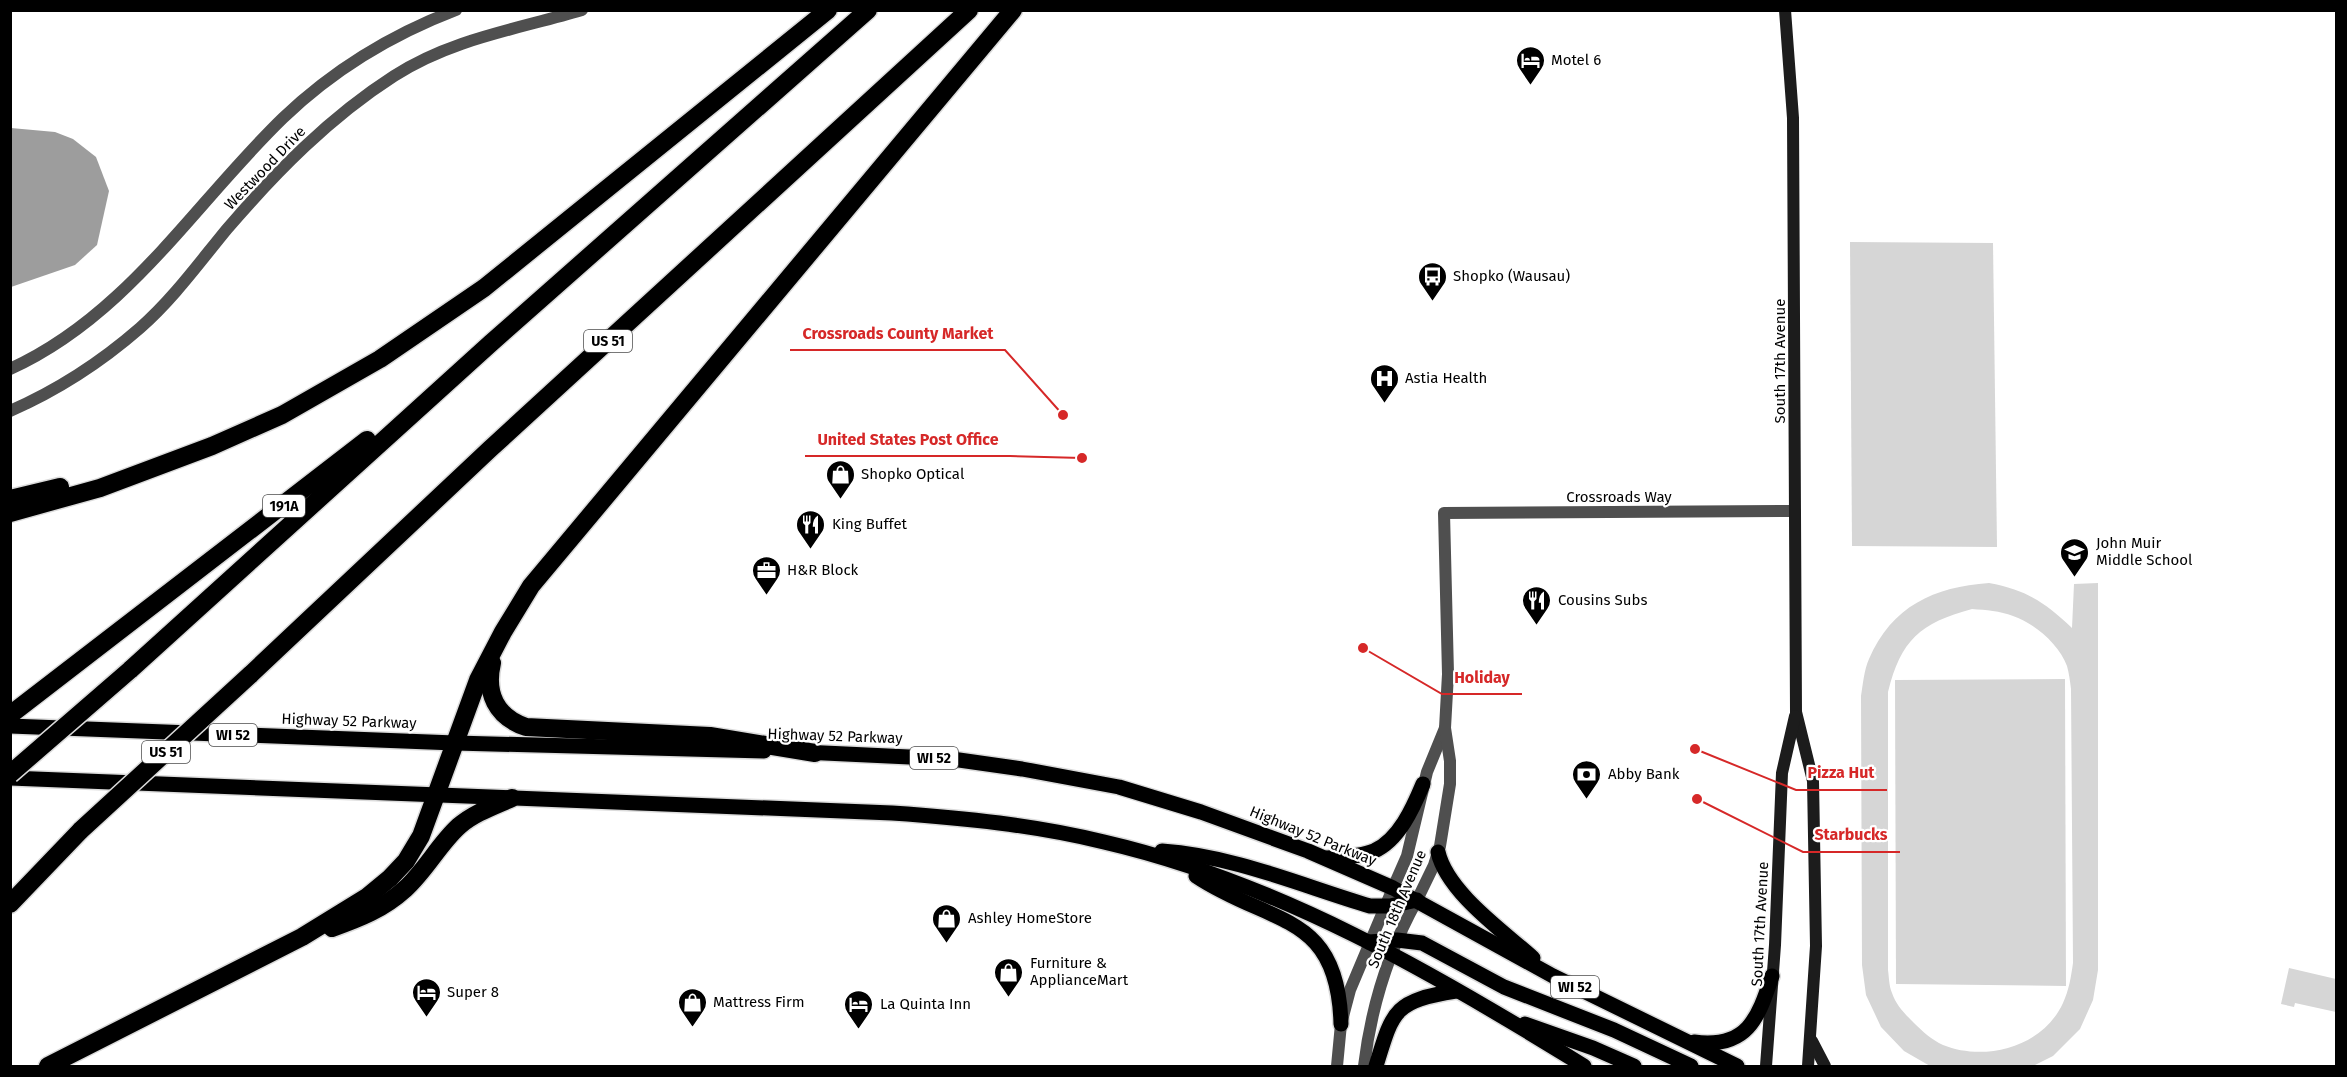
<svg xmlns="http://www.w3.org/2000/svg" width="2347" height="1077" font-family="'Fira Sans',sans-serif">
  <style>
    .green { fill: #d6d6d6; fill-rule: evenodd }
    .water { fill: #9d9d9d }
    .lines { fill: none; stroke-linecap: round; stroke-linejoin: round }
    .primary-casing { stroke: #dbdbdb; stroke-width: 18 }
    .motorway-casing { stroke: #dbdbdb; stroke-width: 21 }
    .minor { stroke: #4f4f4f; stroke-width: 12 }
    .tertiary { stroke: #4f4f4f; stroke-width: 12 }
    .secondary { stroke: #1c1c1c; stroke-width: 12 }
    .primary { stroke: #000; stroke-width: 15 }
    .motorway { stroke: #000; stroke-width: 18 }
    .motorway-bridge-casing { stroke: #dbdbdb; stroke-width: 21; stroke-linecap: butt }
    .motorway-bridge { stroke: #000; stroke-width: 18 }
    .labels { text-anchor: middle; stroke-width: 4.5; stroke-linejoin: round; paint-order: stroke }
    .shield { fill: #fff; stroke: #4c4c4c; stroke-width: 1.5 }
    .shield-label { font-size: 14px; font-weight: bold; fill: #000 }
    .poi-label { font-size: 15px; fill: #000; stroke: #fff; text-anchor: start }
    .street-label { font-size: 15px; fill: #000; stroke: #fff }
    .leader { fill: none; stroke: #d62828; stroke-width: 2 }
    .callout-dot { fill: #d62828; stroke: #fff; stroke-width: 2 }
    .callout-label { font-size: 16px; text-anchor: middle; font-weight: bold; fill: #d62828; stroke: #fff; stroke-width: 4.5; stroke-linejoin: round; paint-order: stroke }
  </style>
  <rect width="100%" height="100%" fill="#fff"/>
  <!-- green -->
  <g class="green">
    <polygon points="1850,242 1993,243 1997,547 1852,546"/>
    <path d="M 1989,583 C 2026,590 2045,602 2072,628 L 2074,584 L 2098,583 L 2098,970 L 2093,1000 L 2080,1029 L 2053,1056 L 2033,1066 L 1930,1066 L 1904,1051 L 1881,1027 L 1866,995 L 1862,965 L 1861,696 C 1863,684 1864,670 1869,659 C 1892,606 1934,587 1989,583 ZM 1972,609 C 1986,610 2000,611 2013,616 C 2034,623 2059,644 2067,666 C 2069,673 2070,681 2071,689 L 2073,963 C 2071,977 2069,990 2063,1003 C 2043,1047 1985,1062 1943,1045 C 1932,1040 1922,1031 1914,1023 C 1905,1014 1896,1005 1892,993 C 1889,986 1889,977 1888,970 L 1888,692 C 1901,640 1920,623 1972,609 Z"/>
    <polygon points="2065,679 2066,986 1896,984 1895,680"/>
    <polygon points="2289,968 2336,979 2336,1012 2295,1003 2294,1007 2281,1004"/>
  </g>
  <!-- water -->
  <polygon class="water" points="11,128 55,132 73,139 96,157 109,191 97,245 75,265 11,287"/>
  <g class="lines">
    <defs>
      <g id="primary">
        <polyline points="10,726 455,743 764,751"/>
        <polyline points="803,752 952,759 1022,769 1119,787 1201,812 1308,851 1393,888 1553,976 1737,1066"/>
        <path d="M 10,778 L 892,813 C 964,818 1035,825 1104,842 C 1277,882 1434,973 1584,1066"/>
        <path d="M 1162,851 C 1234,856 1300,885 1370,906 L 1390,906 L 1417,900"/>
        <path d="M 1438,852 C 1447,892 1503,931 1533,958"/>
        <path d="M 1327,858 C 1342,857 1360,857 1374,851 C 1399,840 1413,808 1423,784"/>
        <path d="M 1196,876 C 1271,926 1338,911 1341,1024"/>
        <polyline points="1369,942 1397,940 1422,943 1504,987 1614,1030 1691,1066"/>
        <polyline points="1525,1024 1593,1048 1634,1066"/>
        <path d="M 1694,1042 C 1747,1049 1758,1019 1772,976"/>
        <path d="M 1376,1066 C 1393,1010 1394,1001 1456,991"/>
      </g>
      <g id="motorway">
        <polyline points="10,499 60,487"/>
        <polyline points="10,513 100,488 212,446 282,415 380,359 484,288 828,10"/>
        <path d="M 492,663 C 485,693 496,717 526,727 L 710,736 L 815,753"/>
        <polyline points="130,670 491,343 868,10"/>
        <polyline points="250,675 490,449 969,10"/>
        <polyline points="10,715 367,440"/>
        <polyline points="10,904 81,830"/>
        <path d="M 332,928 C 360,918 383,909 405,889 C 426,870 439,844 459,826 C 474,813 494,806 512,798"/>
        <polyline points="48,1066 302,937 367,897 390,878 406,861 421,836 478,680 503,632 531,586 1013,10"/>
      </g>
    </defs>
    <!-- primary casing -->
    <use href="#primary" class="primary-casing"/>
    <!-- motorway casing -->
    <use href="#motorway" class="motorway-casing"/>
    <!-- minor -->
    <g class="minor">
      <polyline points="1393,888 1407,856 1427,772 1445,728"/>
      <polyline points="1417,900 1434,865 1440,846 1450,784 1450,761 1445,728 1448,674 1444,513 1794,511"/>
    </g>
    <!-- tertiary -->
    <g class="tertiary">
      <path d="M 10,369 C 127,316 194,204 283,118 C 332,71 393,34 456,10"/>
      <path d="M 10,411 C 58,390 101,362 140,328 C 173,299 199,263 227,229 C 276,172 330,117 394,76 C 451,39 518,29 582,10"/>
      <polyline points="1337,1066 1341,1024 1350,990 1393,888"/>
      <path d="M 1364,1066 C 1371,1008 1388,952 1417,900"/>
    </g>
    <!-- secondary -->
    <g class="secondary">
      <polyline points="1785,10 1793,118 1796,712 1813,781 1816,946 1808,1066"/>
      <polyline points="1812,1041 1825,1066"/>
      <polyline points="1766,1066 1775,945 1782,773 1795,716"/>
    </g>
    <!-- primary -->
    <use href="#primary" class="primary"/>
    <!-- motorway -->
    <use href="#motorway" class="motorway"/>
    <defs>
      <g id="motorway-bridge">
        <polyline points="10,774 130,670"/>
        <polyline points="81,830 250,675"/>
      </g>
    </defs>
    <!-- motorway-bridge casing -->
    <use href="#motorway-bridge" class="motorway-bridge-casing"/>
    <!-- motorway-bridge -->
    <use href="#motorway-bridge" class="motorway-bridge"/>
  </g>
  <!-- icons -->
  <defs>
    <symbol id="hotel-pin" viewBox="-11 -11 22 30"><path d="M0 17L-7.5 6A9.5 9.5 0 1 1 7.5 6Z" fill="#000" stroke="#fff"/><path d="M-6-4.5h1.5V1H6V5H4.5V3h-9V5H-6ZM-4 0a1.8 1.8 0 1 1 3.6 0ZM.5 0V-2.5h3Q6-2.5 6 0Z" fill="#fff"/></symbol>
    <symbol id="bus-pin" viewBox="-11 -11 22 30"><path d="M0 17L-7.5 6A9.5 9.5 0 1 1 7.5 6Z" fill="#000" stroke="#fff"/><path d="M-5-6H5V4H4V6H2V4H-2V6H-4V4H-5ZM-3.5-4V0h7V-4ZM-3.5 1.2v1.5H-2V1.2ZM2 1.2v1.5H3.5V1.2Z" fill="#fff"/></symbol>
    <symbol id="hospital-pin" viewBox="-11 -11 22 30"><path d="M0 17L-7.5 6A9.5 9.5 0 1 1 7.5 6Z" fill="#000" stroke="#fff"/><path d="M-5-5h3v3.5h4V-5h3V5h-3V1.5h-4V5h-3Z" fill="#fff"/></symbol>
    <symbol id="shop-pin" viewBox="-11 -11 22 30"><path d="M0 17L-7.5 6A9.5 9.5 0 1 1 7.5 6Z" fill="#000" stroke="#fff"/><path d="M-5-2.5h2.3a2.7 3.5 0 0 1 5.4 0H5L5.5 6h-11ZM-1.5-2.5h3a1.5 2.3 0 0 0-3 0Z" fill="#fff"/></symbol>
    <symbol id="restaurant-pin" viewBox="-11 -11 22 30"><path d="M0 17L-7.5 6A9.5 9.5 0 1 1 7.5 6Z" fill="#000" stroke="#fff"/><path d="M-5-6h1v4h1v-4h1v4h1v-4h1v5L-1.5 .5V6h-2V.5L-5-1ZM5-6V6H3V1.5H1.5Q1.5-4 5-6Z" fill="#fff"/></symbol>
    <symbol id="school-pin" viewBox="-11 -11 22 30"><path d="M0 17L-7.5 6A9.5 9.5 0 1 1 7.5 6Z" fill="#000" stroke="#fff"/><path d="M0-5L7-2L0 1L-7-2ZM-4 1L0 2.5L4 1V4Q0 6-4 4Z" fill="#fff"/></symbol>
    <symbol id="office-pin" viewBox="-11 -11 22 30"><path d="M0 17L-7.5 6A9.5 9.5 0 1 1 7.5 6Z" fill="#000" stroke="#fff"/><path d="M-6-3h4V-5.5h4V-3h4V5H-6ZM-1-4.5V-3h2v-1.5ZM-6 0V1H6V0Z" fill="#fff"/></symbol>
    <symbol id="bank-pin" viewBox="-11 -11 22 30"><path d="M0 17L-7.5 6A9.5 9.5 0 1 1 7.5 6Z" fill="#000" stroke="#fff"/><path d="M-6-4H6V4H-6ZM0-2.3a2.3 2.3 0 1 0 0 4.6a2.3 2.3 0 1 0 0-4.6Z" fill="#fff"/></symbol>
  </defs>
  <g fill-rule="evenodd">
    <use href="#hotel-pin" x="1514" y="44" width="33" height="45"/>
    <use href="#bus-pin" x="1416" y="260" width="33" height="45"/>
    <use href="#hospital-pin" x="1368" y="362" width="33" height="45"/>
    <use href="#shop-pin" x="824" y="458" width="33" height="45"/>
    <use href="#restaurant-pin" x="794" y="508" width="33" height="45"/>
    <use href="#school-pin" x="2058" y="536" width="33" height="45"/>
    <use href="#office-pin" x="750" y="554" width="33" height="45"/>
    <use href="#restaurant-pin" x="1520" y="584" width="33" height="45"/>
    <use href="#bank-pin" x="1570" y="758" width="33" height="45"/>
    <use href="#shop-pin" x="930" y="902" width="33" height="45"/>
    <use href="#shop-pin" x="992" y="956" width="33" height="45"/>
    <use href="#hotel-pin" x="410" y="976" width="33" height="45"/>
    <use href="#shop-pin" x="676" y="986" width="33" height="45"/>
    <use href="#hotel-pin" x="842" y="988" width="33" height="45"/>
  </g>
  <g class="labels">
    <!-- shield labels -->
    <g class="shield">
      <rect x="584" y="330" width="48" height="22" rx="4.5"/>
      <rect x="263" y="495" width="42" height="22" rx="4.5"/>
      <rect x="209" y="724" width="48" height="22" rx="4.5"/>
      <rect x="142" y="741" width="48" height="22" rx="4.5"/>
      <rect x="910" y="747" width="48" height="22" rx="4.5"/>
      <rect x="1551" y="976" width="48" height="22" rx="4.5"/>
    </g>
    <g class="shield-label">
      <text x="608" y="346">US 51</text>
      <text x="284" y="511">191A</text>
      <text x="233" y="740">WI 52</text>
      <text x="166" y="757">US 51</text>
      <text x="934" y="763">WI 52</text>
      <text x="1575" y="992">WI 52</text>
    </g>
    <!-- poi labels -->
    <g class="poi-label">
      <text x="1551" y="65">Motel 6</text>
      <text x="1453" y="281">Shopko (Wausau)</text>
      <text x="1405" y="383">Astia Health</text>
      <text x="861" y="479">Shopko Optical</text>
      <text x="832" y="529">King Buffet</text>
      <text x="2096" y="548">John Muir<tspan x="2096" dy="17">Middle School</tspan></text>
      <text x="787" y="575">H&amp;R Block</text>
      <text x="1558" y="605">Cousins Subs</text>
      <text x="1608" y="779">Abby Bank</text>
      <text x="968" y="923">Ashley HomeStore</text>
      <text x="1030" y="968">Furniture &amp;<tspan x="1030" dy="17">ApplianceMart</tspan></text>
      <text x="447" y="997">Super 8</text>
      <text x="713" y="1007">Mattress Firm</text>
      <text x="880" y="1009">La Quinta Inn</text>
    </g>
    <!-- street labels -->
    <g class="street-label">
      <text transform="translate(265 168) rotate(-46)" y="5">Westwood Drive</text>
      <text transform="translate(1780 361) rotate(-90)" y="5">South 17th Avenue</text>
      <text x="1619" y="502">Crossroads Way</text>
      <text transform="translate(349 721) rotate(2)" y="5">Highway 52 Parkway</text>
      <text transform="translate(835 736) rotate(2)" y="5">Highway 52 Parkway</text>
      <text transform="translate(1313 836) rotate(22)" y="5">Highway 52 Parkway</text>
      <text transform="translate(1397 909) rotate(-67)" y="5">South 18th Avenue</text>
      <text transform="translate(1760 924) rotate(-87)" y="5">South 17th Avenue</text>
    </g>
  </g>
  <!-- callouts -->
  <path class="leader" d="M1063 415L1005 350H790M1082 458L1010 456H805M1363 648L1442 694H1522M1695 749L1796 790H1887M1697 799L1803 852H1900"/>
  <g class="callout-dot">
    <circle cx="1063" cy="415" r="6"/>
    <circle cx="1082" cy="458" r="6"/>
    <circle cx="1363" cy="648" r="6"/>
    <circle cx="1695" cy="749" r="6"/>
    <circle cx="1697" cy="799" r="6"/>
  </g>
  <g class="callout-label">
    <text x="898" y="339">Crossroads County Market</text>
    <text x="908" y="445">United States Post Office</text>
    <text x="1482" y="683">Holiday</text>
    <text x="1841" y="778">Pizza Hut</text>
    <text x="1851" y="840">Starbucks</text>
  </g>
  <!-- border -->
  <rect width="2347" height="1077" fill="none" stroke="#000000" stroke-width="24"/>
</svg>
